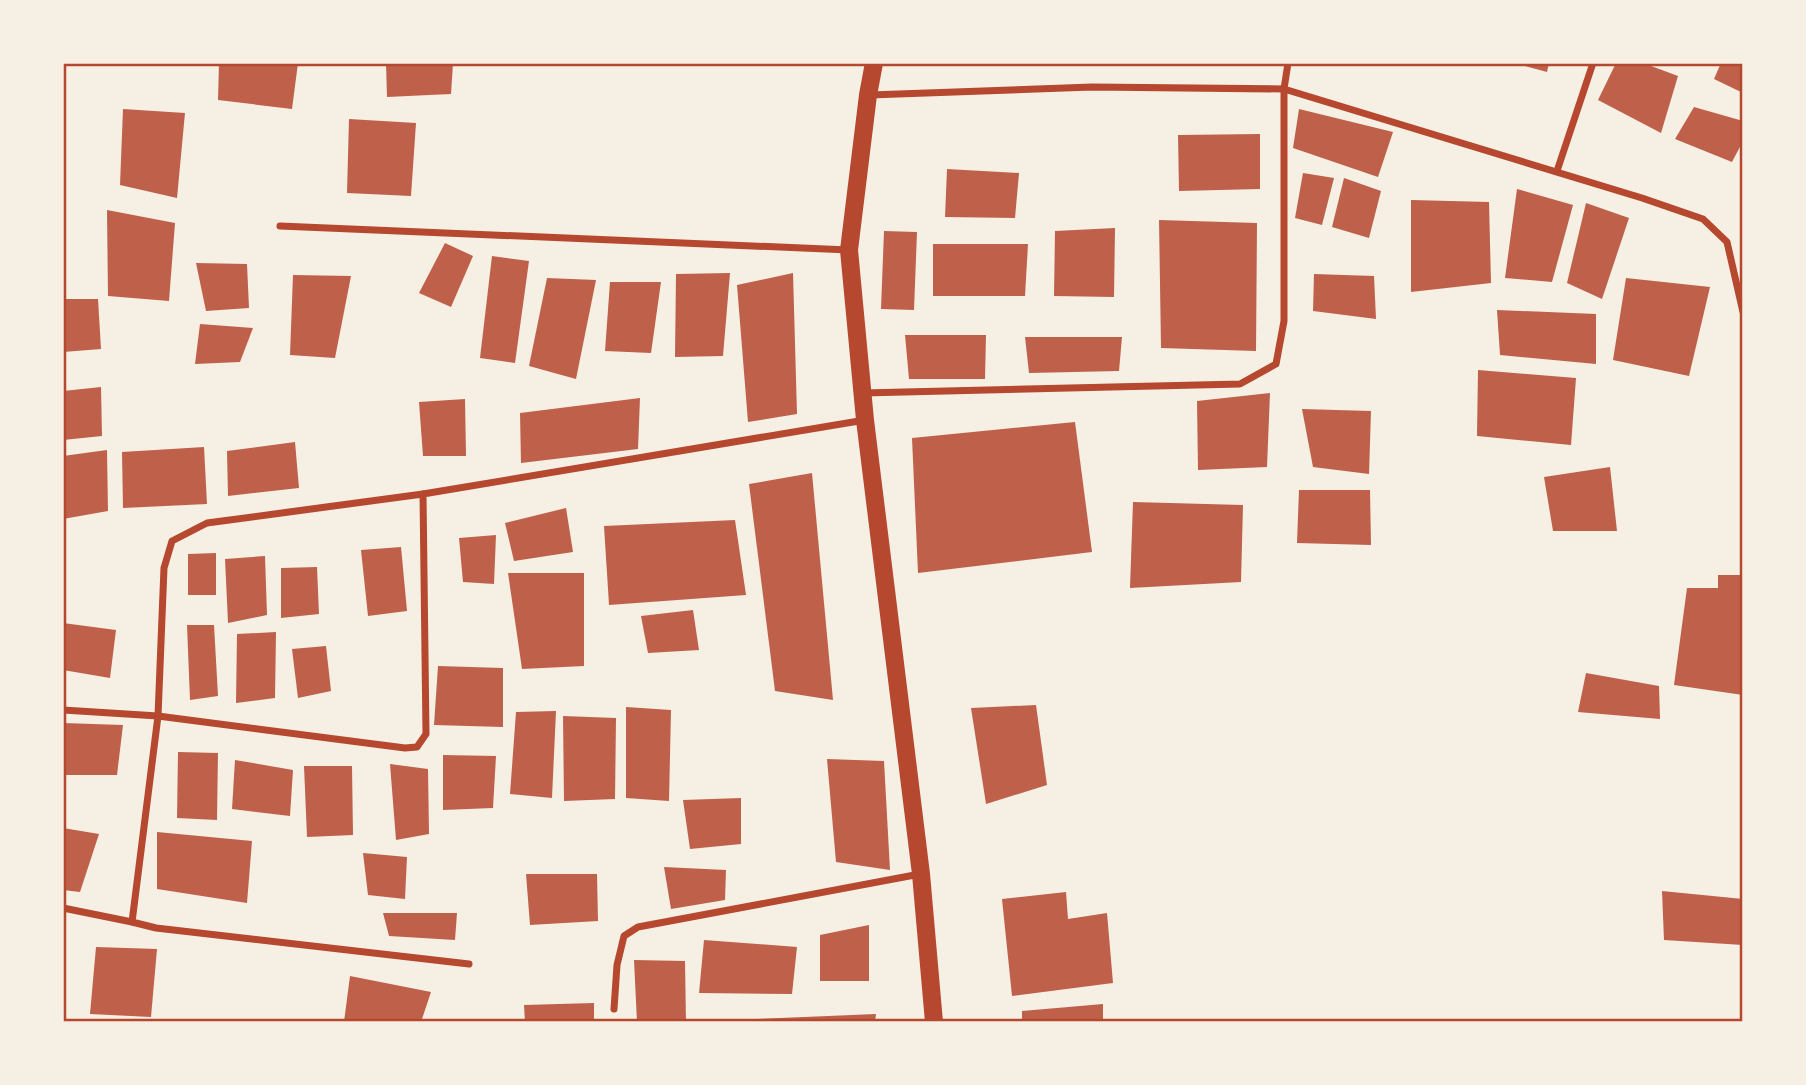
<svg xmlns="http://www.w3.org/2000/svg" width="1806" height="1085" font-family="'Asap Condensed',sans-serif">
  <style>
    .building { fill: #bf614a }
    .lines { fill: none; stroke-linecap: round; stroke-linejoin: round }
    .minor { stroke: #b5482f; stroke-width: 7 }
    .primary { stroke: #b5482f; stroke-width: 18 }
    .neatline { fill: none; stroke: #b5482f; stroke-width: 2.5 }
  </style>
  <rect width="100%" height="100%" fill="#f6efe4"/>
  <!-- building -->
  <g class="building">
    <polygon points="219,63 298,63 292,109 218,100"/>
    <polygon points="386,63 453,63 451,94 387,97"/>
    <polygon points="1514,63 1549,63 1547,72"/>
    <polygon points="1616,63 1643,63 1678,76 1661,133 1598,100"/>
    <polygon points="1721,63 1743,63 1743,93 1714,79"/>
    <polygon points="1694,107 1743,121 1743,141 1732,162 1675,139"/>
    <polygon points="123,109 185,113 177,198 120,185"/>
    <polygon points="1299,109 1393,132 1378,177 1293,148"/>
    <polygon points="349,119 416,123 411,196 347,193"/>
    <polygon points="1260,134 1260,189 1179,191 1178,135"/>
    <polygon points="947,169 1019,173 1015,218 945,217"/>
    <polygon points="1303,173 1334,178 1322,225 1295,218"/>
    <polygon points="1344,178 1381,191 1369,238 1332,227"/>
    <polygon points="1517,189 1573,205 1552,282 1505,278"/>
    <polygon points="1411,200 1489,202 1491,283 1411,292"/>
    <polygon points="1586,203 1629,218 1602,299 1567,283"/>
    <polygon points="107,210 175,223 169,301 108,296"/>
    <polygon points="1159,220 1257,223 1256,351 1161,348"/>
    <polygon points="1115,228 1114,297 1054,296 1055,231"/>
    <polygon points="884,231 917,232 914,310 881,309"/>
    <polygon points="445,243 473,256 451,307 419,293"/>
    <polygon points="933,244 1028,244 1025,296 933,296"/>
    <polygon points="492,256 529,261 515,363 480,358"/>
    <polygon points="196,263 247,264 249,308 206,311"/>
    <polygon points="730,273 723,356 675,357 676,274"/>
    <polygon points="793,273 797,414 748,422 737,285"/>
    <polygon points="1314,274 1374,276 1376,319 1313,311"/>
    <polygon points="293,275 351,276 335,358 290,355"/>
    <polygon points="547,278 596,280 576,379 529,366"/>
    <polygon points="1626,278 1710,287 1689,376 1613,360"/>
    <polygon points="610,282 661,282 651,353 605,351"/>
    <polygon points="63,299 98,299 101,349 63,352"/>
    <polygon points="1497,310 1596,314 1596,364 1500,355"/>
    <polygon points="200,324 253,328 240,362 195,364"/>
    <polygon points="905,335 986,335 985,379 909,379"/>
    <polygon points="1025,337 1122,337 1119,371 1029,373"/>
    <polygon points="1478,370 1576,378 1571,445 1477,436"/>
    <polygon points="101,387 102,436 63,440 63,391"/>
    <polygon points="1270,393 1267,467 1198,470 1197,401"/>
    <polygon points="640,398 638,449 521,463 520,413"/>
    <polygon points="465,399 466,456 423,456 419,402"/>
    <polygon points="1302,409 1371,411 1369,474 1313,467"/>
    <polygon points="1075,422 1092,552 918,573 912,438"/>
    <polygon points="295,442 299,488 228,496 227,451"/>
    <polygon points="204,447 207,504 123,508 122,452"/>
    <polygon points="107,450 108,511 63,519 63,456"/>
    <polygon points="1610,467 1617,531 1553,531 1544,477"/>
    <polygon points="812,473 833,700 775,691 749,484"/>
    <polygon points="1299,490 1370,490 1371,545 1297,543"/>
    <polygon points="1133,502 1243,505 1241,582 1130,588"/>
    <polygon points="566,508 573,552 514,561 505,523"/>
    <polygon points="735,520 746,595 609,605 604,526"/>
    <polygon points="496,535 494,584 463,582 459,538"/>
    <polygon points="401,547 407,611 368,616 361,550"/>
    <polygon points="216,553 216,595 188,595 188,554"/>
    <polygon points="265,556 267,615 228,623 225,559"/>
    <polygon points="317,567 319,614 281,618 281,568"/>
    <polygon points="508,573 584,573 584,666 522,669"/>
    <polygon points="1718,575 1743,575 1743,695 1674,685 1687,588 1718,588"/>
    <polygon points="693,610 699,650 648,653 641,616"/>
    <polygon points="63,623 116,630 110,678 63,670"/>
    <polygon points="187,625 214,625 218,696 190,700"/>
    <polygon points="276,632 275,698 236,703 237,634"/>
    <polygon points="326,646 331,691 298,698 292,649"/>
    <polygon points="438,666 503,668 503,727 434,725"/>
    <polygon points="1586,673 1659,686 1660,719 1578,712"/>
    <polygon points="1036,705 1047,785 986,804 971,708"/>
    <polygon points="626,707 671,710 669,801 626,798"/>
    <polygon points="556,711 552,798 510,794 516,712"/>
    <polygon points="563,716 616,718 615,799 564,801"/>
    <polygon points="63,723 123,725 117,775 63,775"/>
    <polygon points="178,752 218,753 217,820 177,818"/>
    <polygon points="443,755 496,756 493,808 443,810"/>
    <polygon points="827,759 884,761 890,870 836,862"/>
    <polygon points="235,760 293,770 290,816 232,809"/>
    <polygon points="390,764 428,769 429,834 396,840"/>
    <polygon points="304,766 352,766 353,835 307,837"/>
    <polygon points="741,798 741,844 690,849 683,800"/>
    <polygon points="63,828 99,834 80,892 63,890"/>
    <polygon points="157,832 252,841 247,903 157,889"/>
    <polygon points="363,853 407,857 405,899 368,895"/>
    <polygon points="664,867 726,870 725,900 671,909"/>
    <polygon points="526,874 597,874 598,921 530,925"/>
    <polygon points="1662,891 1743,899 1743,945 1664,940"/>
    <polygon points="1066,892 1068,919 1107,913 1113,983 1012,996 1002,899"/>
    <polygon points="383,913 457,913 455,940 389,936"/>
    <polygon points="869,925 869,981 820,981 820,935"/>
    <polygon points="704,940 797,947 792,994 699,993"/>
    <polygon points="96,947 157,949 151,1017 90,1014"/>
    <polygon points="634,960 685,961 686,1022 637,1022"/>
    <polygon points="350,976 431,992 421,1022 344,1022"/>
    <polygon points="594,1003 594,1022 525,1022 524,1005"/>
    <polygon points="1103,1004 1103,1022 1022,1022 1022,1011"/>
    <polygon points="876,1014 875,1022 756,1022 756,1019"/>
  </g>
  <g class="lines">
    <!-- minor -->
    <g class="minor">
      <polyline points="870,95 1092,87 1284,89 1642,198 1703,219 1727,242 1743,312"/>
      <polyline points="1557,171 1593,63"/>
      <polyline points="280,226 849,250"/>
      <polyline points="863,393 1240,384 1276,364 1284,321 1284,89 1288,63"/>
      <polyline points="423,494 207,523 172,541 164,568 158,716 132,922 156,928 469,964"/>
      <polyline points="63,710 158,716 405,748 417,747 426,734 423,494 865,420"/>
      <polyline points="63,908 132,922"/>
      <polyline points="614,1009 617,965 624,936 638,927 920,874"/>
    </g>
    <!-- primary -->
    <polyline class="primary" points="874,63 868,95 849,250 865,420 921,874 934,1022"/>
  </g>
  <!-- border -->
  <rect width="1806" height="1085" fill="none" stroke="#f6efe4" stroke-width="130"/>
  <rect x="65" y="65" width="1676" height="955" class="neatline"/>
</svg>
